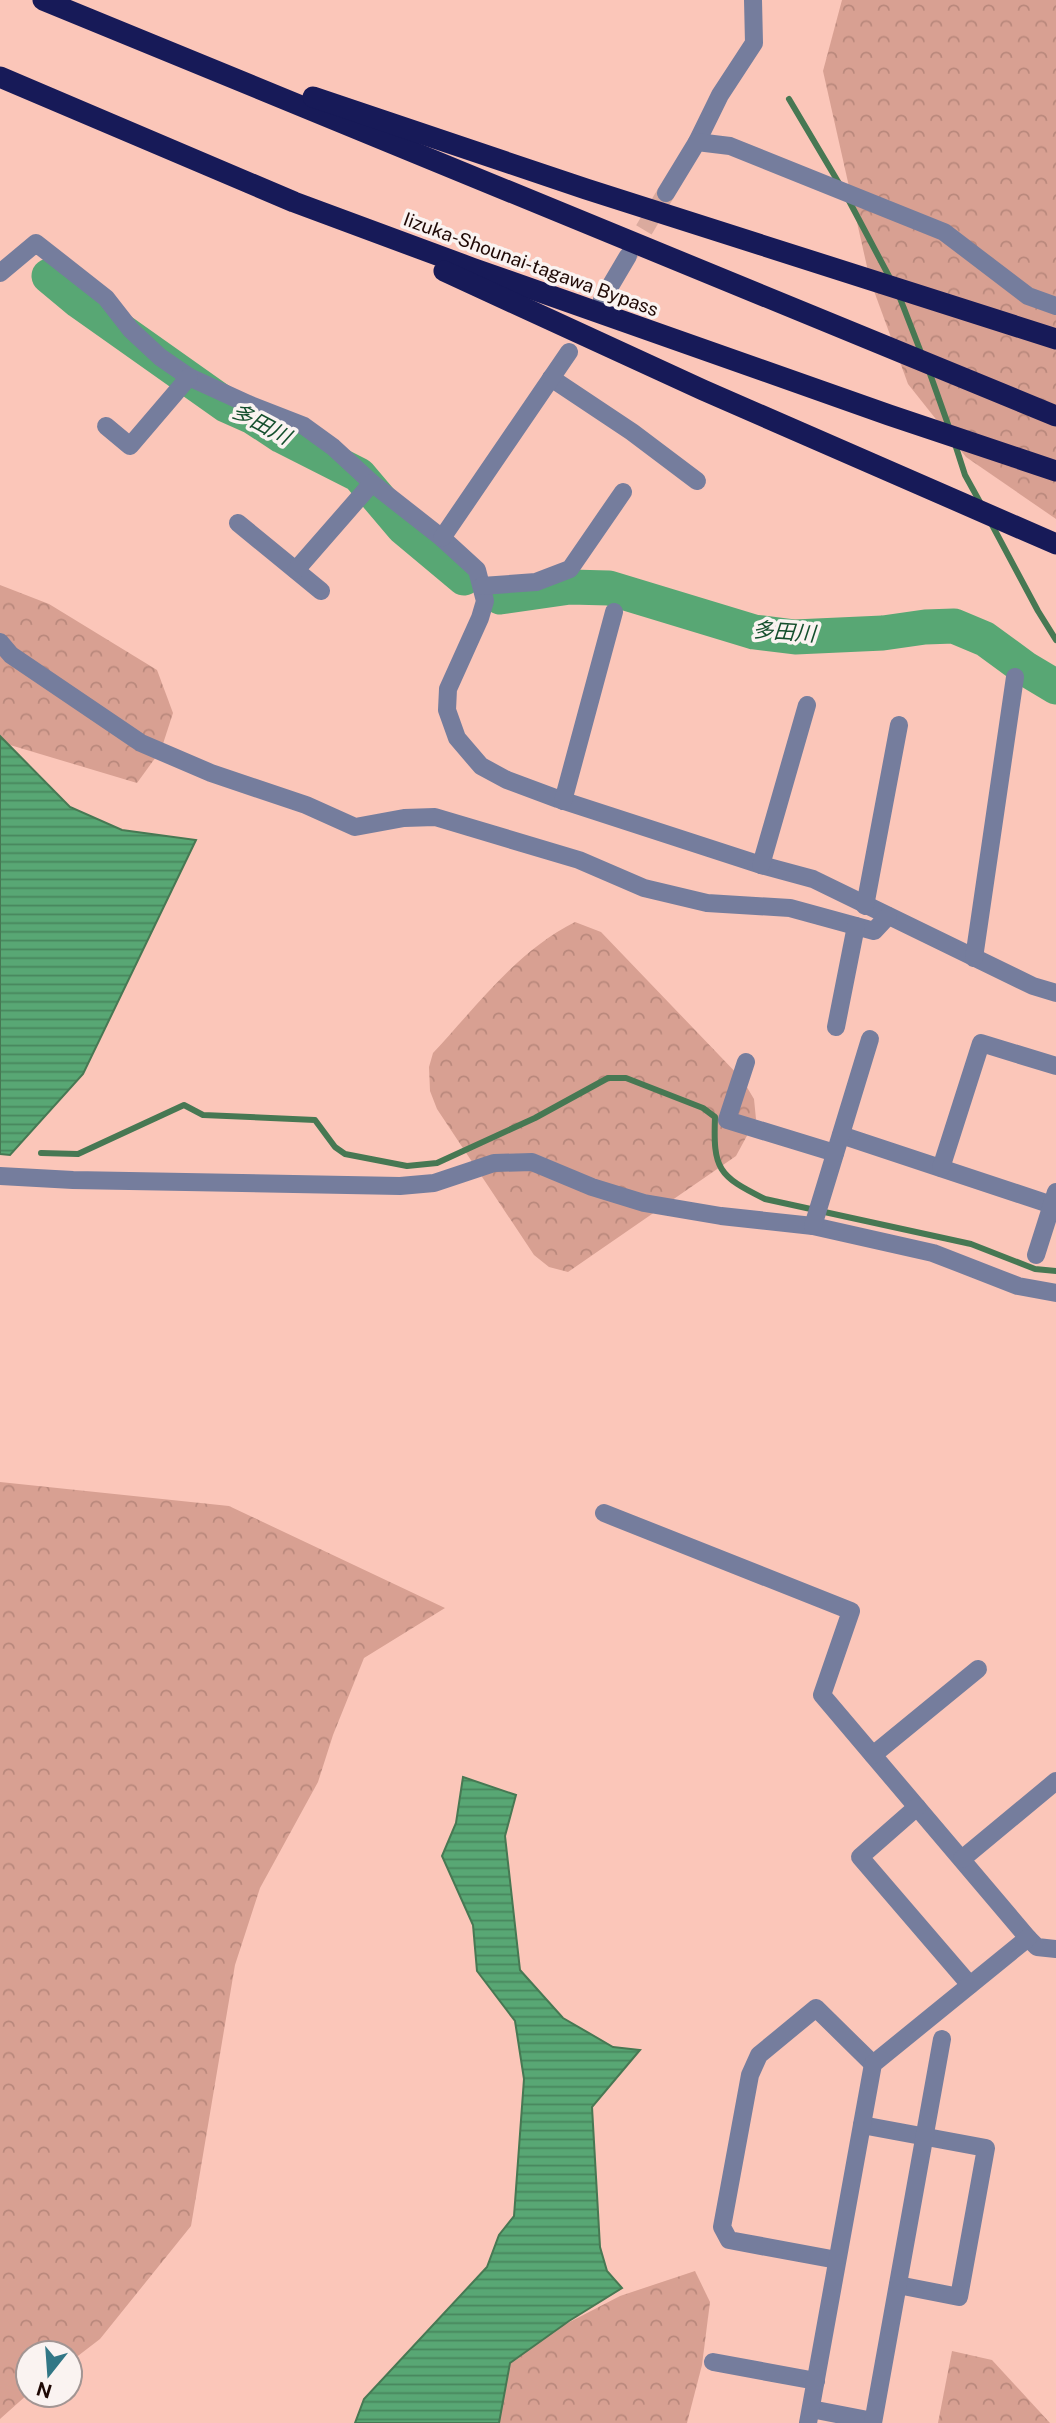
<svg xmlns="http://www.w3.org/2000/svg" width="1056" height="2423" font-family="'Public Sans','Noto Sans JP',sans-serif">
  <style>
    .forest { fill: url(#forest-crowns) }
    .water { fill: url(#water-rules); stroke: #477853; stroke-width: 2 }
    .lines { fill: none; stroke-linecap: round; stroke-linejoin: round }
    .stream { stroke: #477853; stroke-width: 6 }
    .river { stroke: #58a774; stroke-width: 35 }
    .street-tunnel { stroke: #daaa9e; stroke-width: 18; stroke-dasharray: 18 9; stroke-linecap: butt }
    .street { stroke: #757d9d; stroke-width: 18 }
    .highway { stroke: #171a58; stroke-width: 21 }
    .labels { text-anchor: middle; stroke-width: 7; stroke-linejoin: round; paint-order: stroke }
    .street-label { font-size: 19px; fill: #1f0905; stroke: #faf3f1 }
    .water-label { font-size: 21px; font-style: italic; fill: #144f2d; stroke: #faf3f1 }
  </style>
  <defs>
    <pattern id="forest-crowns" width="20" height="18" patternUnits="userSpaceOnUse" patternTransform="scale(1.75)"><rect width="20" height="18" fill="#d8a092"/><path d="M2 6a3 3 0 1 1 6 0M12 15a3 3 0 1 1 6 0" fill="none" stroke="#b9887c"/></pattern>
    <pattern id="water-rules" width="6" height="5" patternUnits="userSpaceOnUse" patternTransform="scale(1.75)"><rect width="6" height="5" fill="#58a774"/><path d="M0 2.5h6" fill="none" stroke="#48865d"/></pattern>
  </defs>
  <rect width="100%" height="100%" fill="#fbc6b9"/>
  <!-- forest -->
  <g class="forest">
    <polygon points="842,0 1056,0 1056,519 966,457 908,384 870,280 823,71"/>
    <polygon points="0,585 49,604 157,670 173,713 161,750 137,783 0,742"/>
    <path d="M 575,922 L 601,932 L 742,1079 L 754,1099 L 756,1119 L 736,1156 L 568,1272 L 549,1267 L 534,1255 L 437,1109 L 430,1091 L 429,1067 L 433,1053 C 477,1006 517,951 575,922 Z"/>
    <polygon points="0,1482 229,1506 445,1608 364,1658 333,1735 318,1782 260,1888 235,1965 191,2226 100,2339 70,2362 70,2353 28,2353 28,2394 0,2419"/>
    <polygon points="695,2271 710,2302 702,2365 687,2423 497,2423 506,2366 531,2342 620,2296"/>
    <polygon points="952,2351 992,2360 1050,2423 938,2423"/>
  </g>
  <!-- water -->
  <g class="water">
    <polygon points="0,736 70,807 122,830 196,840 83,1074 10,1155 0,1154"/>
    <polygon points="463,1777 516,1795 505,1836 520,1970 563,2018 613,2047 640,2050 592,2107 600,2247 607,2271 622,2288 569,2321 510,2363 499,2423 355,2423 364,2399 487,2267 499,2235 514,2216 524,2079 515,2021 477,1971 473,1925 442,1856 456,1823"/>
  </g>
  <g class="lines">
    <!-- stream -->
    <g class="stream">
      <polyline points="789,99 840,185"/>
      <polyline points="847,197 891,280"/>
      <polyline points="898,293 922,355"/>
      <polyline points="929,371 950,430"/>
      <polyline points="955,444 965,475 981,504"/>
      <polyline points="991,523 1038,611 1056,640"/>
      <path d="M 41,1153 L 78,1154 L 184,1105 L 203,1115 L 315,1120 L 335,1147 L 345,1154 L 407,1166 L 437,1163 L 535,1118 L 608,1078 L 626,1078 L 703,1108 L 715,1117 C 713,1169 718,1176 765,1199 L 971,1244 L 1035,1269 L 1056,1271"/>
    </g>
    <!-- river -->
    <g class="river">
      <polyline points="49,276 79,301 226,405 253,417 282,436 359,475 403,527 464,578"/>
      <polyline points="500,597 570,587 609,588 754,632 795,637 883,633 925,627 954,626 985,639 1026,669 1056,687"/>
    </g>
    <!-- street-tunnel -->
    <polyline class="street-tunnel" points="630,253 666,193"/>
    <!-- street -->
    <g class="street">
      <polyline points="697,142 720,95 754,43 753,0"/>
      <polyline points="666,193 697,142 730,146 944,232 1028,296 1056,306"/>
      <polyline points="0,273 36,243 106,298 131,330 160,357 189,377 248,404 304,426 333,447 372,483 442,538 477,570 485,601 480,618 448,689 447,710 457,738 481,766 507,780 558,799 761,865 813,879 1033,986 1056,993"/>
      <polyline points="602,300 628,256"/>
      <polyline points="551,378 632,432 697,481"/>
      <polyline points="106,426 130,446 189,377"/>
      <polyline points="238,523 321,591"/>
      <polyline points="442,538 569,352"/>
      <polyline points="296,570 372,483"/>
      <polyline points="482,586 536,582 570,569 623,492"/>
      <polyline points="0,642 11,655 141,743 211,773 306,805 355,827 404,818 435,817 579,860 644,888 707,903 790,908 874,931 888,916"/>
      <polyline points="563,801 614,612"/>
      <polyline points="761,865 807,705"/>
      <polyline points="865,906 899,725"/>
      <polyline points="974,958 1015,677"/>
      <polyline points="836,1027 856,926"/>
      <polyline points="746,1062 727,1120 835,1153"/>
      <polyline points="841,1135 1052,1205"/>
      <polyline points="941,1168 981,1043 1056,1066"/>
      <polyline points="0,1176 73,1180 400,1186 434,1183 494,1163 532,1162 592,1187 644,1203 721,1216 813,1226 933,1253 1018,1286 1056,1293"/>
      <polyline points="813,1226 870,1039"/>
      <polyline points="1036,1255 1056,1192"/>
      <polyline points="604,1513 851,1611 822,1695 1028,1938 1037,1947 1056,1949"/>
      <polyline points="873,1755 978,1669"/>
      <polyline points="917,1807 860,1857 970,1985"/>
      <polyline points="962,1859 1056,1781"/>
      <polyline points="862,2125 986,2148 959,2297 898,2285"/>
      <polyline points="837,2260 729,2240 722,2227 750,2075 759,2055 816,2008 873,2064"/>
      <polyline points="713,2362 816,2381"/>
      <polyline points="811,2409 873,2421"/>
      <polyline points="808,2423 873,2064 1028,1938"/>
      <polyline points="873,2423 942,2039"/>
    </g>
    <!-- highway -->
    <g class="highway">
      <polyline points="43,0 1056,416"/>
      <polyline points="0,77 294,202 472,268 889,415 1056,471"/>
      <polyline points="313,97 586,189 1056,339"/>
      <polyline points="444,271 703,390 1056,544"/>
    </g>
  </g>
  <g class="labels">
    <!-- street labels -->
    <g class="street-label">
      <text transform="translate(531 264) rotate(20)" y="7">Iizuka-Shounai-tagawa Bypass</text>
    </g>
    <!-- water labels -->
    <g class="water-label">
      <text transform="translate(261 424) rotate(28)" y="7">多田川</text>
      <text transform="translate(784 632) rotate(4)" y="7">多田川</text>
    </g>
  </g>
  <!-- north arrow -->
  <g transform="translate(49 2374) rotate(197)"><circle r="33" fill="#faf3f1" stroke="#a29593" stroke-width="2"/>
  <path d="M0-5L12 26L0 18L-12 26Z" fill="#327786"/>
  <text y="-10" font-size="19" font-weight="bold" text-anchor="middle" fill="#1f0905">N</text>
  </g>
</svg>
